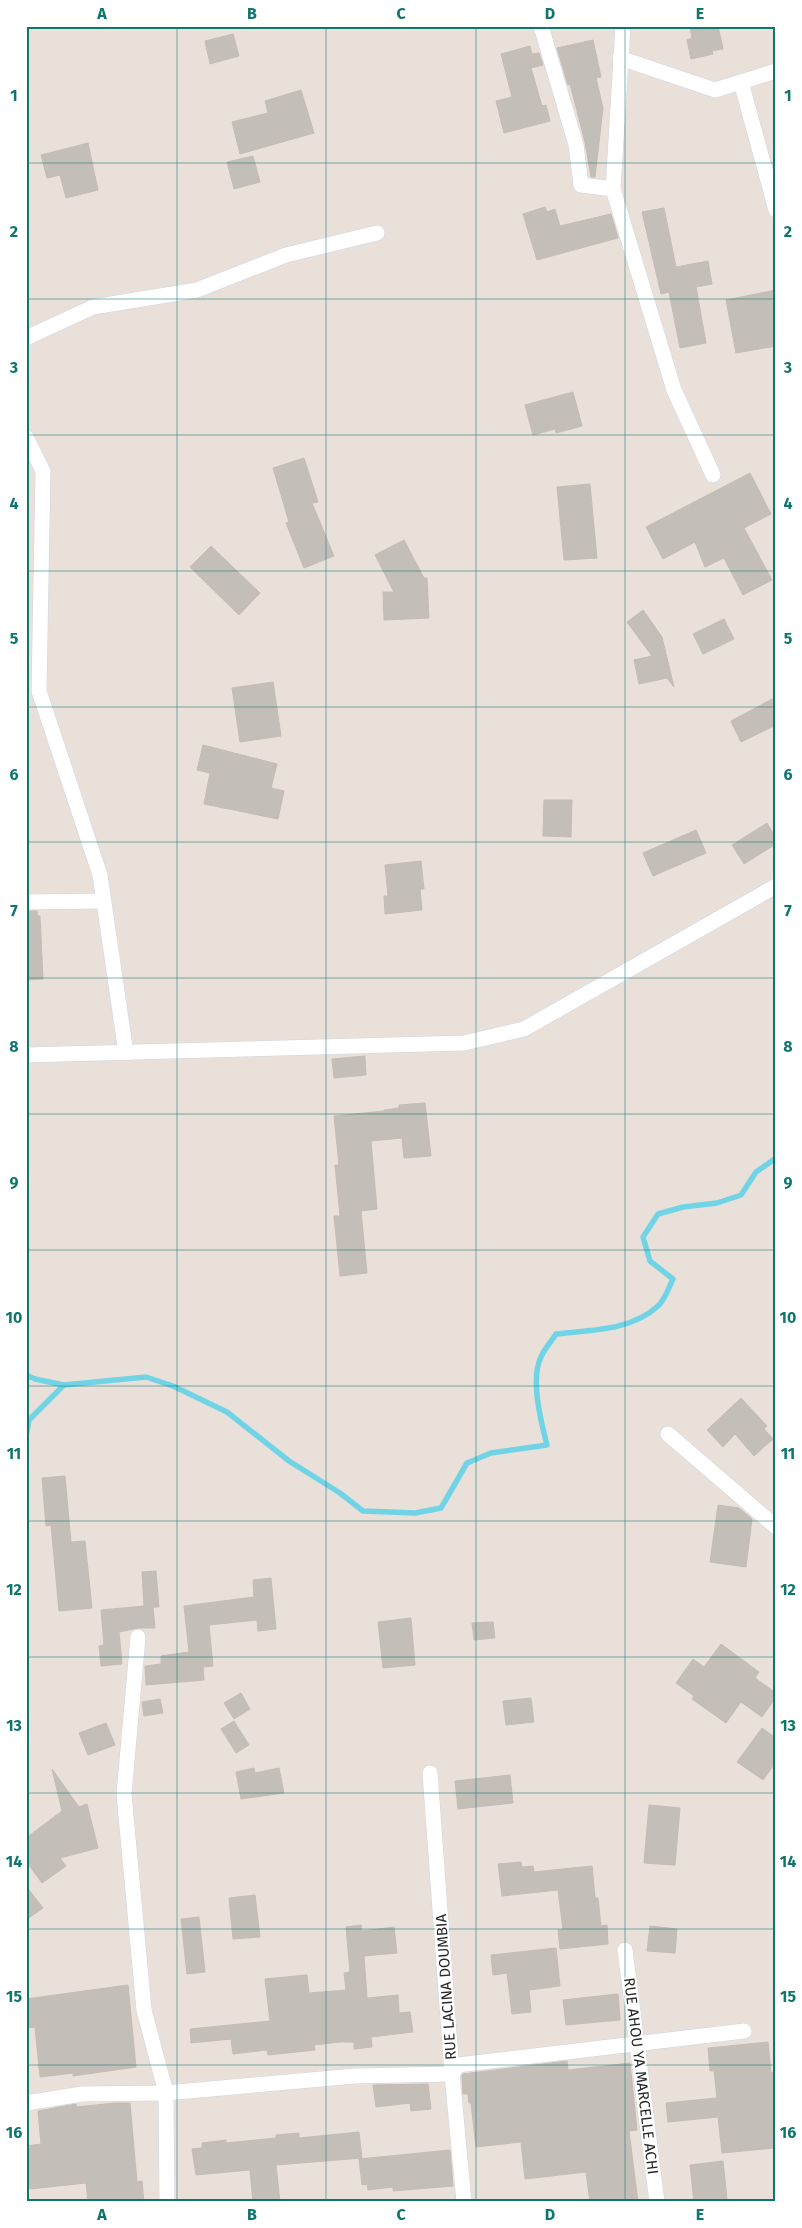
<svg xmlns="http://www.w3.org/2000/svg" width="802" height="2228" font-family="'Fira Sans',sans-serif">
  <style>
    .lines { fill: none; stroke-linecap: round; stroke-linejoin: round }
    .stream { stroke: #71d4e6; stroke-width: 5.5 }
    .building { fill: #c4beb9; stroke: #c4bcb4 }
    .minor-casing { stroke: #cfd4e0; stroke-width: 16 }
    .minor { stroke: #fff; stroke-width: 15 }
    .grid { fill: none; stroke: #0f766e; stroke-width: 1; stroke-opacity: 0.55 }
    .labels { text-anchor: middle; stroke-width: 4; stroke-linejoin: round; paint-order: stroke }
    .street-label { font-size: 15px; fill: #272727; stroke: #fff }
    .neatline { fill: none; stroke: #0f766e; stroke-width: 2 }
    .grid-label { font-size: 16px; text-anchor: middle; font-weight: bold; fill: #0f766e }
  </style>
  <rect width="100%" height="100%" fill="#e9e1d9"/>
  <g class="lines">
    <!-- stream -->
    <g class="stream">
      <path d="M 26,1375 L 35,1379 L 64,1385 L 146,1377 L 173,1386 L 227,1412 L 289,1461 L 340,1493 L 363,1511 L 415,1513 L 441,1508 L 467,1463 L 491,1453 L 547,1445 C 541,1422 530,1379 541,1357 C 544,1349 551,1342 556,1334 C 590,1330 631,1331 658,1306 C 665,1300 669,1287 673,1279 L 650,1261 L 643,1237 L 658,1214 L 683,1207 L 717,1203 L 741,1195 L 756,1172 L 776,1158"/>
      <polyline points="26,1436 29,1420 64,1385"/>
    </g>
  </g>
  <!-- building -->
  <g class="building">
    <polygon points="690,26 718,26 723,49 712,51 713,54 691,59 687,40 692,38"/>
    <polygon points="233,34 239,56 210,64 205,41"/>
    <polygon points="593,40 601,77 596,78 603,108 595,177 591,177 585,142 570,84 568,85 557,48"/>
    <polygon points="530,46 532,54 539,53 543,65 531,68 542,106 546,105 550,121 504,133 496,101 512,97 501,54"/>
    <polygon points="301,90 314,133 240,154 232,122 268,113 265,101"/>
    <polygon points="88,143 98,190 66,198 60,175 47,178 41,155"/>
    <polygon points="253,156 260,182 234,189 227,162"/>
    <polygon points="545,207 547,212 555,209 560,226 611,214 618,238 537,260 523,214"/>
    <polygon points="664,208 676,267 708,261 712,284 696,287 706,343 680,348 669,292 661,294 642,212"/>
    <polygon points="776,290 776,346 736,353 726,300"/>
    <polygon points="573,392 582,426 556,433 555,429 533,435 525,405"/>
    <polygon points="304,458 318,502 312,503 334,556 304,568 286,523 289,522 273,468"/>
    <polygon points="750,473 771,514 744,528 772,580 743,595 724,558 705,567 695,542 663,559 646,527"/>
    <polygon points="590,484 597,558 564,560 557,487"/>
    <polygon points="404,540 424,578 427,578 429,618 384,620 383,592 394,592 375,555"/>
    <polygon points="211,546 260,593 239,615 190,567"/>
    <polygon points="643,610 662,637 674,687 667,678 639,684 634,660 652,656 627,622"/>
    <polygon points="724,619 734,639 703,654 693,634"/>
    <polygon points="273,682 281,736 240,742 232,688"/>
    <polygon points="776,697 776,725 741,742 731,721"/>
    <polygon points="203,745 277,764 271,788 284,791 278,819 204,804 210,773 197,770"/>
    <polygon points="544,800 572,800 571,837 543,836"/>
    <polygon points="767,823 776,838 776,844 744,864 732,845"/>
    <polygon points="696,830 706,853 653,876 643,853"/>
    <polygon points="421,861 424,889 420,889 422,910 385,914 384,896 388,896 385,865"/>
    <polygon points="26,911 37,911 38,916 40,916 43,979 26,980"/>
    <polygon points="365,1056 366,1075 334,1078 332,1059"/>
    <polygon points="425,1103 431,1156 404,1158 402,1138 371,1141 377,1209 361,1211 367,1273 340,1276 334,1216 340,1216 335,1165 339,1165 334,1116 384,1111 384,1110 399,1108 399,1105"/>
    <polygon points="741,1398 767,1426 764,1429 773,1439 754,1456 735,1434 723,1447 707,1430"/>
    <polygon points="65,1476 71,1542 85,1541 92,1608 59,1611 51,1525 46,1526 42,1478"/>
    <polygon points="718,1505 739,1508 752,1519 746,1567 710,1562"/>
    <polygon points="156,1571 159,1607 153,1607 155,1628 138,1628 119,1632 122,1664 101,1666 99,1646 104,1645 101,1610 144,1606 142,1572"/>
    <polygon points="271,1578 276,1629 258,1631 257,1620 209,1625 213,1666 203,1667 204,1680 146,1685 145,1666 161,1664 161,1656 189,1652 184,1606 254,1597 253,1580"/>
    <polygon points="411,1618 415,1665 383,1668 378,1622"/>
    <polygon points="493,1622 495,1638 474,1640 472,1623"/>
    <polygon points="721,1644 759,1672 755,1678 776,1693 776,1697 762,1717 741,1702 726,1723 692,1699 694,1696 676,1683 693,1659 704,1667"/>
    <polygon points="241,1693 250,1709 234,1719 224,1703"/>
    <polygon points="531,1698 534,1722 506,1725 503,1701"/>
    <polygon points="160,1699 163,1713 144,1716 142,1702"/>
    <polygon points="234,1721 249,1745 236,1753 221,1729"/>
    <polygon points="106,1723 115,1745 88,1755 79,1733"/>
    <polygon points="762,1728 776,1738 776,1762 763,1780 737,1762"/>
    <polygon points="254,1768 255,1773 279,1768 284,1793 241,1799 236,1772"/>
    <polygon points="52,1769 79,1807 87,1804 98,1848 60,1858 66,1866 42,1883 26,1861 26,1838 62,1811"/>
    <polygon points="510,1775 513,1803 458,1809 455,1781"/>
    <polygon points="649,1805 680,1808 675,1865 644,1863"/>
    <polygon points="521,1862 522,1867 533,1866 534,1872 592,1866 595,1898 598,1898 601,1926 607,1925 608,1944 560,1949 558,1930 563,1930 558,1890 502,1896 498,1864"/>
    <polygon points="26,1886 43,1908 26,1920"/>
    <polygon points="255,1895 260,1937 233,1939 229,1898"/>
    <polygon points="199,1917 205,1972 187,1974 181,1919"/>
    <polygon points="361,1925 362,1931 394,1927 397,1953 364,1956 367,1998 398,1995 399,2013 410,2012 413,2032 371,2037 372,2047 354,2049 354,2042 340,2042 314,2045 315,2050 268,2055 267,2050 233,2054 231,2039 191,2043 190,2029 270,2021 265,1979 307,1975 309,1993 346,1990 344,1973 350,1972 346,1927"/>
    <polygon points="650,1926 677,1929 675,1953 647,1951"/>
    <polygon points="556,1948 560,1986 529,1990 531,2012 512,2014 507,1973 493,1975 491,1955"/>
    <polygon points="128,1985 136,2067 73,2076 73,2073 40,2077 35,2027 26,2028 26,1999"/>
    <polygon points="618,1994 620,2020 566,2025 563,2000"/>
    <polygon points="768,2042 771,2073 776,2072 776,2127 773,2128 775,2148 722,2153 718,2117 668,2122 666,2103 717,2098 714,2071 710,2071 708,2048"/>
    <polygon points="567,2061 568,2070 630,2063 637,2130 629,2131 638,2202 590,2202 586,2172 525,2179 521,2142 476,2147 471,2103 469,2103 468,2094 463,2094 462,2076 463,2074"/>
    <polygon points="428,2084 431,2109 411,2111 410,2103 376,2107 373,2085"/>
    <polygon points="115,2103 130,2103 137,2182 142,2181 144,2202 88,2202 86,2183 30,2189 26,2146 41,2144 38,2111 76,2104 76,2107"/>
    <polygon points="359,2132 362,2158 276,2165 280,2202 253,2202 250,2170 196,2175 192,2149 202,2148 202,2143 226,2140 226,2143 276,2138 276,2135 299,2133 299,2138"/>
    <polygon points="450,2150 453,2186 393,2191 393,2187 368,2190 367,2184 362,2185 359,2159"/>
    <polygon points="723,2161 727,2199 694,2202 690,2165"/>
  </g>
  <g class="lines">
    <defs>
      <g id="minor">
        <polyline points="541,26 576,145 581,185 613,189 674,390 713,475"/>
        <polyline points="620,58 715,90 776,71"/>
        <polyline points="741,82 776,210"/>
        <polyline points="613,189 623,26"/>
        <polyline points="26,338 93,307 197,290 286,255 377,233"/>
        <polyline points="26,437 43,471 39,691 100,875 126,1053"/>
        <polyline points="26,902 103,901"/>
        <polyline points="26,1055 464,1043 524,1029 776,886"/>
        <polyline points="668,1434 776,1527"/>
        <polyline points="138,1637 124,1794 144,2010 166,2093 167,2202"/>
        <polyline points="430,1773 452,2074 464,2202"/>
        <polyline points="625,1950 657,2202"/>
        <polyline points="26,2103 82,2094 166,2093 355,2076 452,2074 458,2065 744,2031"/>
      </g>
    </defs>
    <!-- minor casing -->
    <use href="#minor" class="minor-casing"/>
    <!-- minor -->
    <use href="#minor" class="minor"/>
  </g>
  <!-- grid -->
  <path class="grid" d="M 177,26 L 177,2202M 326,26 L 326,2202M 476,26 L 476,2202M 625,26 L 625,2202M 26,163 L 776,163M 26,299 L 776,299M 26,435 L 776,435M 26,571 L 776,571M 26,707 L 776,707M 26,842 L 776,842M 26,978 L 776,978M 26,1114 L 776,1114M 26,1250 L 776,1250M 26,1386 L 776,1386M 26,1521 L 776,1521M 26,1657 L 776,1657M 26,1793 L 776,1793M 26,1929 L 776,1929M 26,2065 L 776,2065"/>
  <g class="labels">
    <!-- street labels -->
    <g class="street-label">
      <text transform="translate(446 1987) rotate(-94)" y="5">RUE LACINA DOUMBIA</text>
      <text transform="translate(641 2076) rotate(83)" y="5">RUE AHOU YA MARCELLE ACHI</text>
    </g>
  </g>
  <!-- border -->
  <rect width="802" height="2228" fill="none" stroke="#ffffff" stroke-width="55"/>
  <rect x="28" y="28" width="746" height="2172" class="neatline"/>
  <g class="grid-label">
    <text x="102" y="19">A</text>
    <text x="252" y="19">B</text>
    <text x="401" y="19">C</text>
    <text x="550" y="19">D</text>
    <text x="700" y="19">E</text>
    <text x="14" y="101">1</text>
    <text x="788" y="101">1</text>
    <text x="14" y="237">2</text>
    <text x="788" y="237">2</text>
    <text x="14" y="373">3</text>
    <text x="788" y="373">3</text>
    <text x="14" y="509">4</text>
    <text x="788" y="509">4</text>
    <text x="14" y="644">5</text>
    <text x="788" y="644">5</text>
    <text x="14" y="780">6</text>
    <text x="788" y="780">6</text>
    <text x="14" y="916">7</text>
    <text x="788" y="916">7</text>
    <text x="14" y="1052">8</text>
    <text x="788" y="1052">8</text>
    <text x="14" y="1188">9</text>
    <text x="788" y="1188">9</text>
    <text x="14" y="1323">10</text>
    <text x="788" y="1323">10</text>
    <text x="14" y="1459">11</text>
    <text x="788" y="1459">11</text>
    <text x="14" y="1595">12</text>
    <text x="788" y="1595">12</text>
    <text x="14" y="1731">13</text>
    <text x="788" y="1731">13</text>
    <text x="14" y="1867">14</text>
    <text x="788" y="1867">14</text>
    <text x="14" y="2002">15</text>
    <text x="788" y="2002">15</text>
    <text x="14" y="2138">16</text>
    <text x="788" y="2138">16</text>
    <text x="102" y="2220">A</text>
    <text x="252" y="2220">B</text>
    <text x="401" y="2220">C</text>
    <text x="550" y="2220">D</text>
    <text x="700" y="2220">E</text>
  </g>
</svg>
